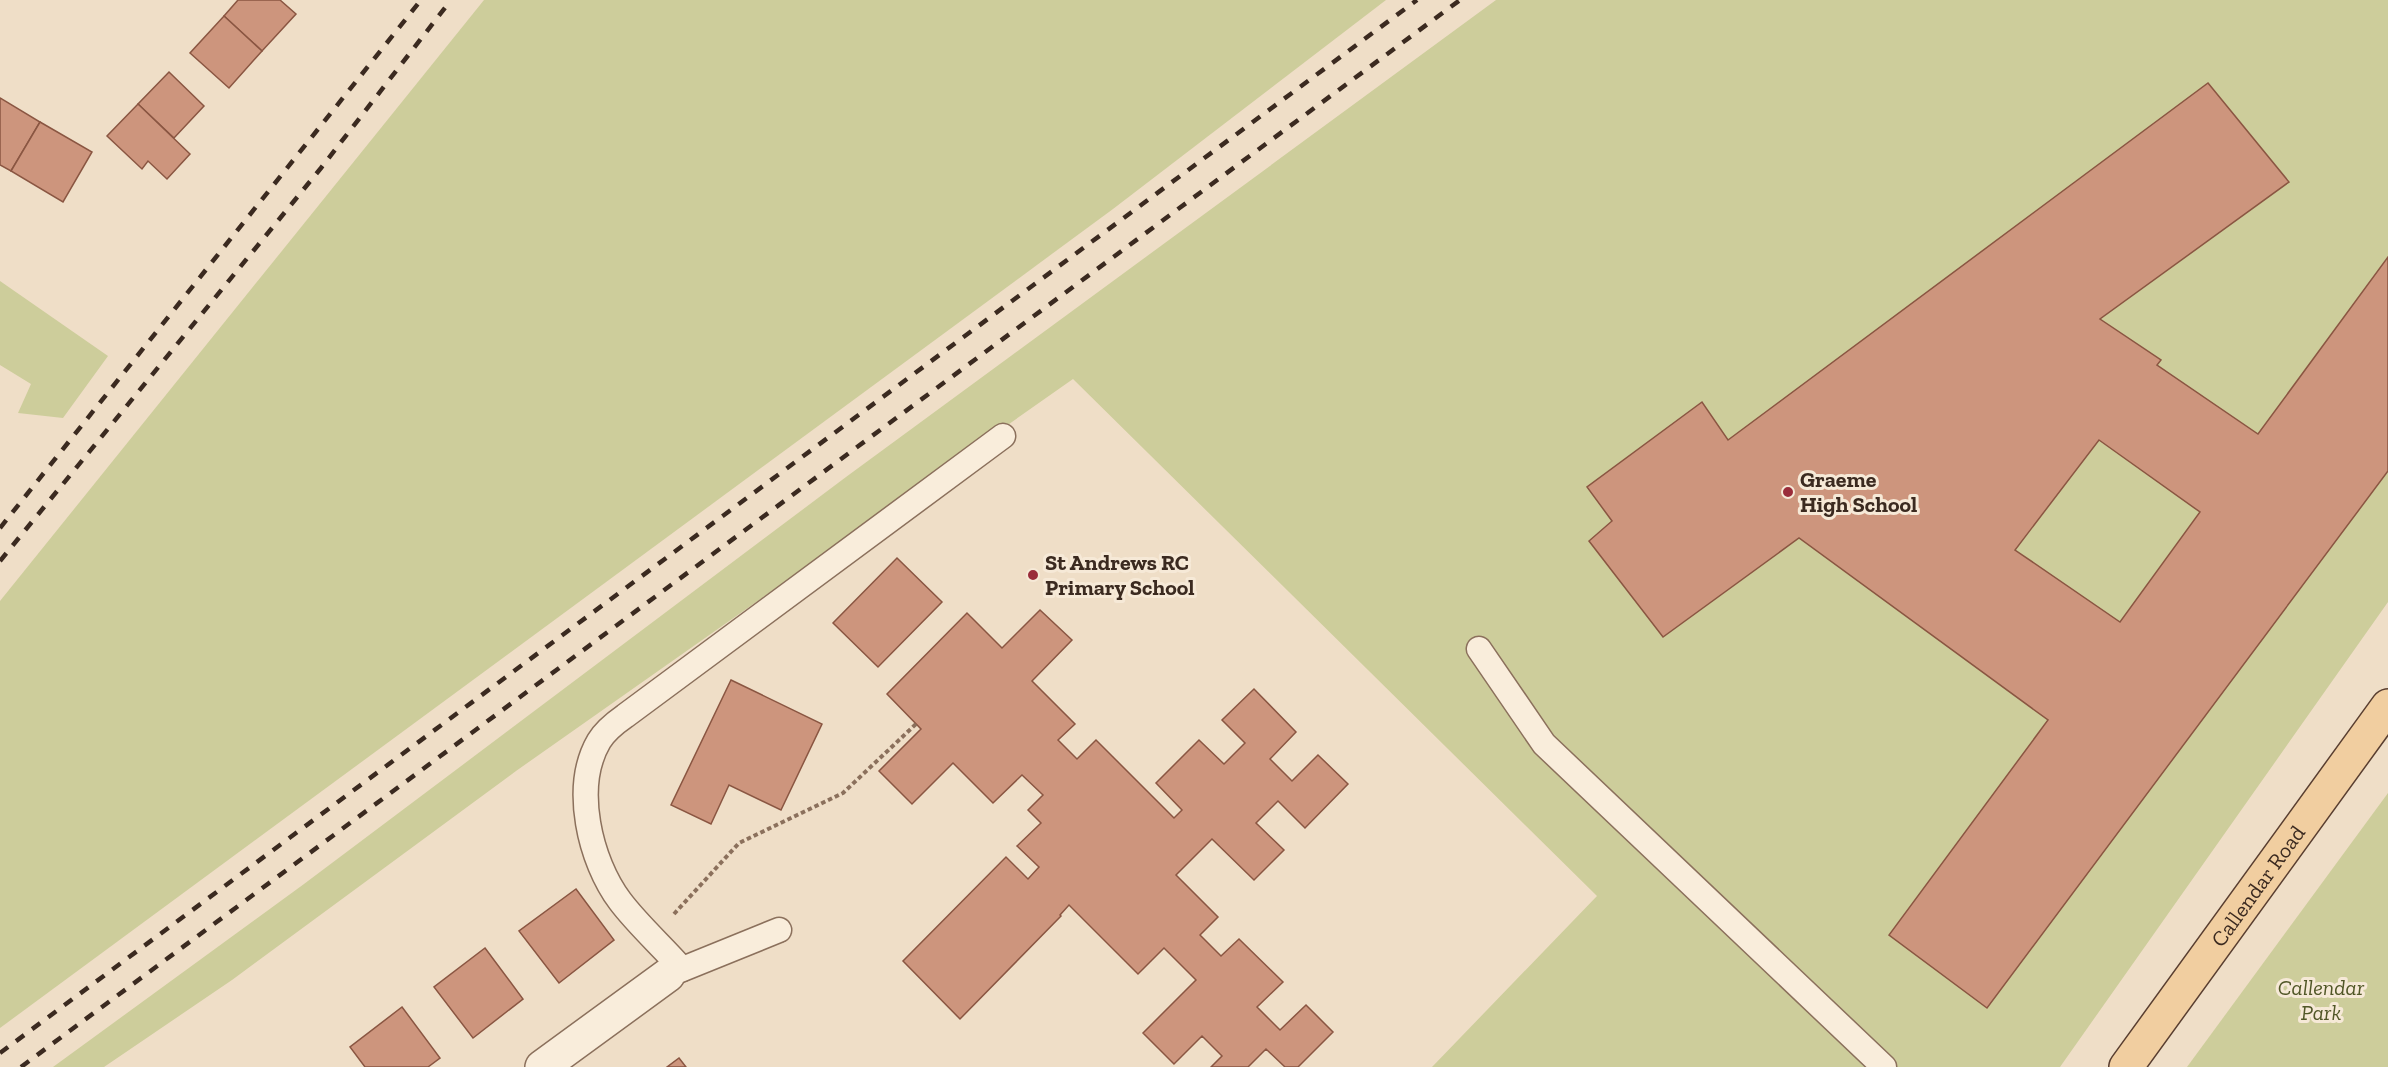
<svg xmlns="http://www.w3.org/2000/svg" width="2388" height="1067" font-family="'Zilla Slab',serif">
  <style>
    .green { fill: #cdcd9b }
    .building { fill: #cd957d; stroke: #8a5642; stroke-width: 1.5; fill-rule: evenodd }
    .lines { fill: none; stroke-linecap: round; stroke-linejoin: round }
    .lane-casing { stroke: #8b705c; stroke-width: 27 }
    .street-casing { stroke: #8b705c; stroke-width: 36 }
    .primary-casing { stroke: #593e30; stroke-width: 36 }
    .path { stroke: #8b705c; stroke-width: 4; stroke-dasharray: 4.5 3; stroke-linecap: butt }
    .lane { stroke: #f9eddb; stroke-width: 24 }
    .street { stroke: #f9eddb; stroke-width: 33 }
    .primary { stroke: #f1cea0; stroke-width: 33 }
    .rail { stroke: #3b2a20; stroke-width: 4.5; stroke-dasharray: 10 10; stroke-linecap: butt }
    .poi-dot { fill: #9a2c3a; stroke: #f6e9d7; stroke-width: 2 }
    .labels { text-anchor: middle; stroke-width: 6; stroke-linejoin: round; paint-order: stroke }
    .poi-label { font-size: 22px; font-weight: bold; fill: #3b2a20; stroke: #f6e9d7; text-anchor: start }
    .street-label { font-size: 22px; fill: #3b2a20; stroke: #f6e9d7 }
    .park-label { font-size: 22px; font-style: italic; fill: #515727; stroke: #f6e9d7 }
  </style>
  <rect width="100%" height="100%" fill="#efdec7"/>
  <!-- green -->
  <g class="green">
    <polygon points="484,0 1386,0 1113,209 0,1028 0,601"/>
    <polygon points="1496,0 2388,0 2388,602 2060,1067 1432,1067 1597,896 1073,379 516,771 232,980 104,1067 53,1067 304,884 846,477"/>
    <polygon points="0,281 108,356 63,418 18,413 31,384 0,365"/>
    <polygon points="2388,793 2388,1067 2187,1067"/>
  </g>
  <!-- building -->
  <g class="building">
    <polygon points="238,0 280,0 296,14 262,51 224,16"/>
    <polygon points="224,16 262,51 229,88 190,53"/>
    <polygon points="169,72 204,106 174,138 138,104"/>
    <path d="M 2208,83 L 2289,182 L 2100,319 L 2161,360 L 2157,365 L 2258,434 L 2388,257 L 2388,471 L 1987,1008 L 1889,935 L 2048,720 L 1799,538 L 1663,637 L 1589,541 L 1612,521 L 1587,487 L 1702,402 L 1728,440 ZM 2099,440 L 2200,512 L 2120,622 L 2015,550 Z"/>
    <polygon points="0,98 40,122 11,171 0,165"/>
    <polygon points="138,104 190,154 167,179 148,161 142,169 107,136"/>
    <polygon points="40,122 92,152 63,202 11,171"/>
    <polygon points="897,558 942,602 878,667 833,623"/>
    <polygon points="1040,610 1072,640 1032,681 1075,724 1058,740 1077,759 1096,740 1174,818 1182,810 1156,783 1199,740 1224,764 1245,743 1222,720 1254,689 1296,732 1270,759 1292,781 1318,755 1348,784 1305,828 1278,801 1256,823 1284,850 1254,880 1212,839 1176,875 1218,917 1200,935 1221,956 1239,939 1283,982 1257,1007 1280,1030 1306,1005 1333,1032 1298,1067 1285,1067 1266,1049 1248,1067 1211,1067 1222,1056 1202,1036 1174,1064 1143,1033 1196,980 1164,948 1138,974 1069,905 1060,915 1061,916 960,1019 903,961 1006,857 1028,879 1039,867 1017,846 1041,823 1028,810 1043,795 1022,775 993,803 953,763 912,804 879,771 921,729 887,694 967,613 1002,648"/>
    <polygon points="731,680 822,724 781,810 729,785 711,824 671,805"/>
    <polygon points="576,889 614,940 559,983 519,931"/>
    <polygon points="485,948 523,999 473,1038 434,987"/>
    <polygon points="402,1007 440,1058 428,1067 365,1067 350,1047"/>
    <polygon points="679,1058 686,1067 667,1067"/>
  </g>
  <g class="lines">
    <defs>
      <g id="lane">
        <polyline points="1479,649 1544,744 1884,1067"/>
        <path d="M 682,969 C 662,946 638,925 620,901 C 590,861 572,787 599,741 C 605,731 615,723 625,716 L 1003,436"/>
        <polyline points="668,975 779,930"/>
      </g>
      <polyline id="street" points="542,1067 668,975"/>
      <g id="primary">
        <path id="s1" d="M 2126,1067 L 2388,706"/>
      </g>
    </defs>
    <!-- lane casing -->
    <use href="#lane" class="lane-casing"/>
    <!-- street casing -->
    <use href="#street" class="street-casing"/>
    <!-- primary casing -->
    <use href="#primary" class="primary-casing"/>
    <!-- path -->
    <polyline class="path" points="674,914 739,843 843,793 916,724"/>
    <!-- lane -->
    <use href="#lane" class="lane"/>
    <!-- street -->
    <use href="#street" class="street"/>
    <!-- primary -->
    <use href="#primary" class="primary"/>
    <!-- rail -->
    <g class="rail">
      <polyline points="0,528 421,0"/>
      <polyline points="0,561 321,168 451,0"/>
      <polyline points="0,1053 1417,0"/>
      <polyline points="21,1067 1460,0"/>
    </g>
  </g>
  <!-- markers -->
  <g class="poi-dot">
    <circle cx="1788" cy="492" r="6"/>
    <circle cx="1033" cy="575" r="6"/>
  </g>
  <g class="labels">
    <!-- poi labels -->
    <g class="poi-label">
      <text x="1800" y="487">Graeme<tspan x="1800" dy="25">High School</tspan></text>
      <text x="1045" y="570">St Andrews RC<tspan x="1045" dy="25">Primary School</tspan></text>
    </g>
    <!-- street labels -->
    <g class="street-label">
      <text dy="8" stroke="none"><textPath href="#s1" startOffset="224">Callendar Road</textPath></text>
    </g>
    <!-- park labels -->
    <g class="park-label">
      <text x="2321" y="995">Callendar<tspan x="2321" dy="25">Park</tspan></text>
    </g>
  </g>
</svg>
